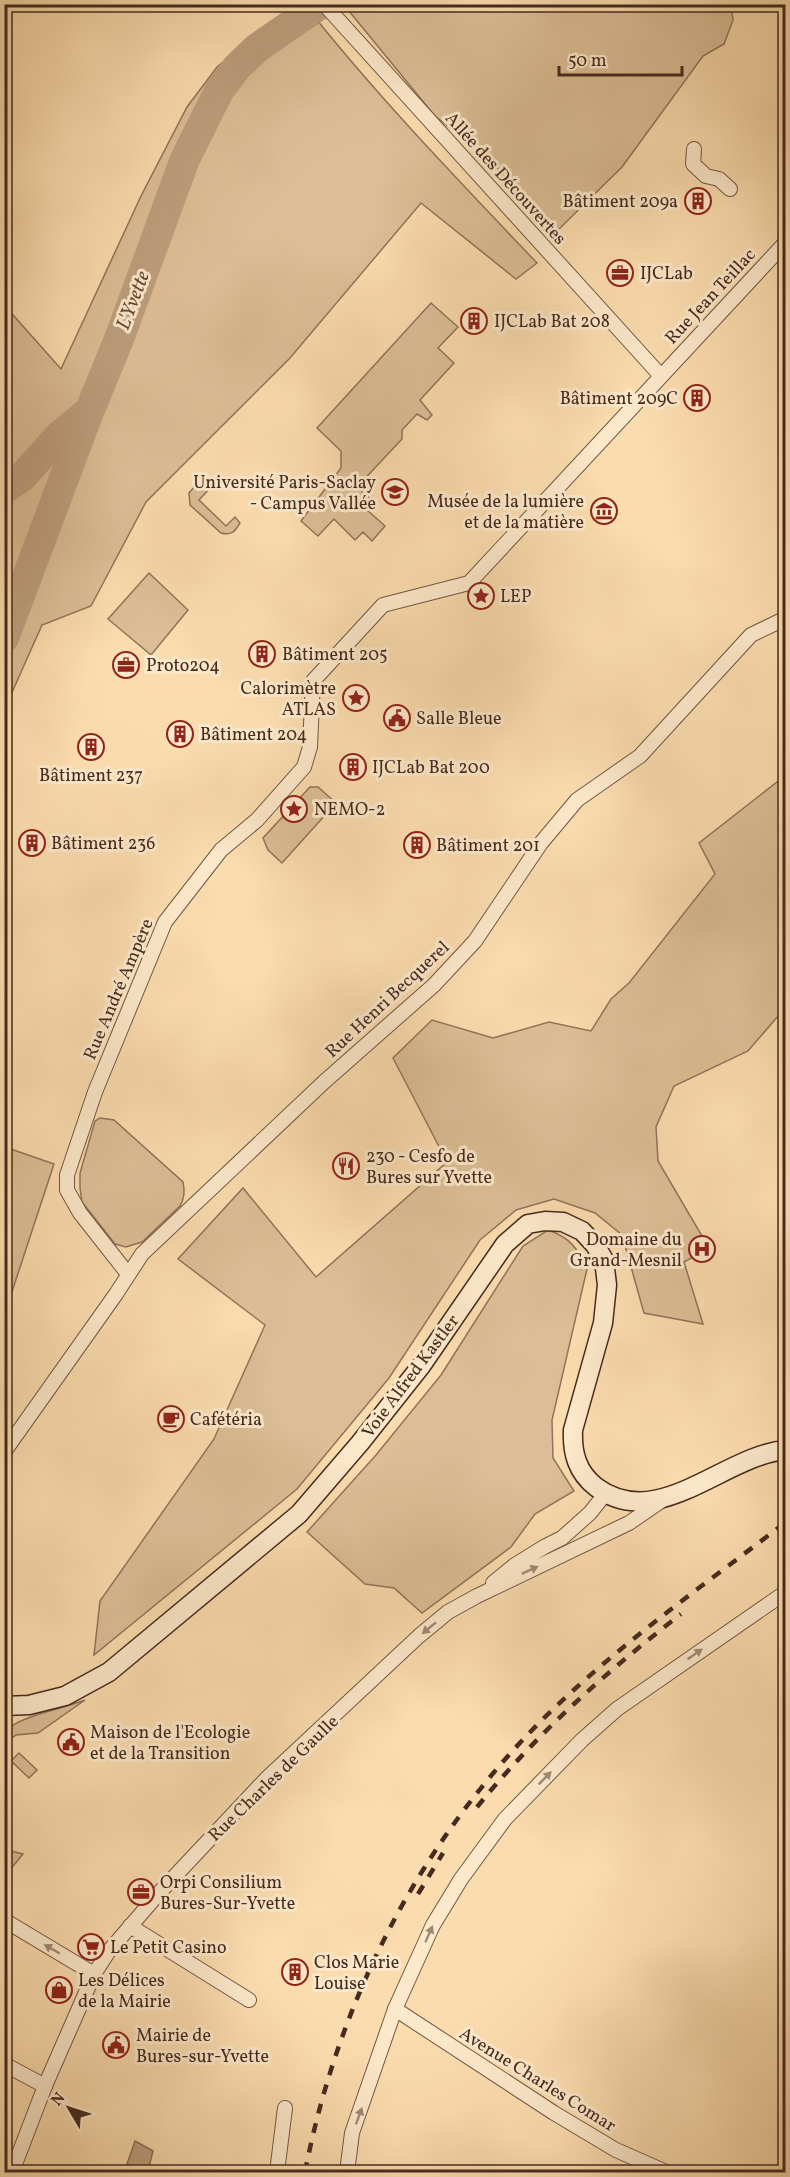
<svg xmlns="http://www.w3.org/2000/svg" width="790" height="2177" font-family="Vollkorn,serif">
  <style>
    .green { fill: #dcbe96; stroke: #90745a; stroke-width: 1.5 }
    .water { fill: #bd9f7d; stroke: #8d7057; stroke-width: 1.5 }
    .lines { fill: none; stroke-linecap: round; stroke-linejoin: round }
    .river { stroke: #bd9f7d; stroke-width: 30 }
    .street-casing { stroke: #725643; stroke-width: 16 }
    .secondary-casing { stroke: #452a1f; stroke-width: 21 }
    .street { stroke: #fce8ca; stroke-width: 14 }
    .secondary { stroke: #fce8ca; stroke-width: 18 }
    .rail { stroke: #452a1f; stroke-width: 4.5; stroke-dasharray: 10 10; stroke-linecap: butt }
    .oneway { fill: #a08974 }
    .labels { text-anchor: middle; stroke-width: 6; stroke-linejoin: round; paint-order: stroke }
    .street-label { font-size: 18px; fill: #452a1f; stroke: #fce8ca }
    .poi-label { font-size: 18px; fill: #452a1f; stroke: #fce8ca; text-anchor: start }
    .water-label { font-size: 20px; font-style: italic; fill: #634736; stroke: #fce8ca }
  </style>
  <rect width="100%" height="100%" fill="#fbdcae"/>
  <filter id="stains"><feTurbulence type="fractalNoise" baseFrequency=".00333" numOctaves="4"/><feColorMatrix values="0 0 0 0 .2 0 0 0 0 .09 0 0 0 0 .02 0 0 0 .5 -.17"/></filter>
  <radialGradient id="worn" r=".72"><stop offset=".6" stop-color="#630" stop-opacity="0"/><stop offset="1" stop-color="#630" stop-opacity=".3"/></radialGradient>
  <!-- green -->
  <g class="green">
    <path d="M 294,5 L 305,5 C 377,96 457,179 537,263 L 516,279 L 421,203 L 290,358 L 146,502 L 91,606 L 42,625 L 5,708 L 5,306 L 61,369 L 141,196 L 187,107 L 217,67 Z"/>
    <polygon points="731,5 733,20 724,44 703,56 622,167 555,233 490,160 435,116 344,5"/>
    <polygon points="431,303 458,327 438,348 454,363 420,400 432,415 427,420 417,414 402,430 402,439 357,487 373,501 366,509 385,526 372,541 363,532 355,540 334,519 318,536 301,521 341,468 341,451 317,428"/>
    <path d="M 202,478 L 211,487 L 199,500 L 226,526 L 235,517 L 240,523 C 235,531 232,536 221,533 L 190,505 L 189,493 Z"/>
    <polygon points="149,573 188,610 151,655 108,619"/>
    <polygon points="777,782 786,789 785,1008 748,1051 674,1086 656,1127 658,1161 709,1248 684,1262 703,1324 644,1313 622,1235 595,1213 554,1199 516,1210 480,1240 389,1378 297,1489 94,1655 100,1601 214,1439 265,1325 178,1259 243,1188 316,1277 447,1162 393,1058 432,1020 493,1038 549,1022 591,1031 611,999 629,983 715,874 699,843"/>
    <polygon points="310,787 318,787 336,803 282,863 268,850 263,838"/>
    <path d="M 100,1118 L 114,1120 L 183,1182 C 185,1191 185,1198 180,1206 L 142,1242 L 126,1247 L 115,1244 L 82,1202 L 80,1188 L 80,1173 L 95,1121 Z"/>
    <polygon points="5,1147 54,1164 5,1313 4,1147"/>
    <path d="M 548,1230 C 571,1238 577,1248 587,1269 L 552,1420 L 553,1458 L 574,1491 L 535,1514 L 511,1547 L 422,1613 L 394,1588 L 365,1584 L 307,1532 L 376,1455 L 441,1375 L 523,1246 Z"/>
    <path d="M 85,1700 L 38,1733 L 16,1735 L 5,1743 C 4,1738 4,1734 7,1730 C 17,1717 68,1707 85,1700 Z"/>
    <polygon points="19,1753 37,1770 29,1778 11,1761"/>
    <polygon points="11,1851 23,1854 5,1876 5,1858"/>
  </g>
  <!-- water -->
  <polygon class="water" points="135,2141 153,2151 148,2171 127,2164"/>
  <g class="lines">
    <!-- river -->
    <g class="river">
      <polyline points="4,489 22,477 60,435 88,412"/>
      <polyline points="4,638 89,412 119,339 185,159 219,91 237,67 257,48 321,4"/>
    </g>
    <defs>
      <g id="street">
        <polyline points="324,4 661,376"/>
        <polyline points="694,149 693,164 706,176 719,179 730,189"/>
        <polyline points="128,1274 80,1213 67,1190 67,1175 95,1092 165,922 221,850 257,820 304,767 310,747 313,681 383,605 469,583 786,242"/>
        <polyline points="4,1452 116,1294 142,1254 324,1082 434,985 475,941 541,843 577,800 640,756 751,635 782,620 786,621"/>
        <polyline points="493,1583 515,1565 544,1547 562,1538 590,1513 605,1494"/>
        <polyline points="4,1920 94,1974"/>
        <polyline points="130,1926 249,2000"/>
        <polyline points="395,2009 554,2113 616,2150 666,2172"/>
        <polyline points="4,2064 45,2086"/>
        <polyline points="12,2172 45,2086 94,1974 109,1951 159,1893 268,1777 419,1636 448,1612 477,1596 629,1523 664,1499"/>
        <polyline points="277,2172 285,2108"/>
        <polyline points="347,2172 352,2133 395,2009 433,1925 461,1879 505,1819 582,1740 617,1709 786,1592"/>
      </g>
      <path id="secondary" d="M 4,1706 L 29,1705 L 65,1696 L 109,1672 L 299,1514 L 360,1443 L 421,1366 L 505,1244 L 528,1224 L 545,1221 L 563,1222 L 582,1231 L 595,1245 L 604,1260 L 607,1285 L 603,1323 L 573,1430 C 572,1453 577,1472 596,1487 C 658,1533 724,1455 786,1450"/>
    </defs>
    <!-- street casing -->
    <use href="#street" class="street-casing"/>
    <!-- secondary casing -->
    <use href="#secondary" class="secondary-casing"/>
    <!-- street -->
    <use href="#street" class="street"/>
    <!-- secondary -->
    <use href="#secondary" class="secondary"/>
    <!-- rail -->
    <g class="rail">
      <path d="M 477,1807 C 538,1732 605,1673 681,1614"/>
      <polyline points="418,1894 443,1853"/>
      <path d="M 305,2172 C 340,1991 430,1822 566,1697 C 635,1633 712,1579 786,1522"/>
    </g>
  </g>
  <!-- one-way arrows -->
  <defs><path id="oneway-solid" d="M-6-.8H1V-3.2L6.5 0L1 3.2V.8H-6Z" transform="scale(1.5)"/></defs>
  <g class="oneway">
    <use href="#oneway-solid" transform="translate(530 1570) rotate(-25)"/>
    <use href="#oneway-solid" transform="translate(429 1628) rotate(141)"/>
    <use href="#oneway-solid" transform="translate(695 1654) rotate(-35)"/>
    <use href="#oneway-solid" transform="translate(545 1778) rotate(-45)"/>
    <use href="#oneway-solid" transform="translate(429 1934) rotate(-66)"/>
    <use href="#oneway-solid" transform="translate(52 1949) rotate(-150)"/>
    <use href="#oneway-solid" transform="translate(359 2116) rotate(-70)"/>
  </g>
  <!-- icons -->
  <defs>
    <symbol id="building-ring" viewBox="-11 -11 22 22"><circle r="9.5" fill="#fce8ca" stroke="#8f2418" stroke-width="1.5"/><path d="M-4-6H4V6H1V3H-1V6H-4ZM-2.5-4.3h1.7v1.8h-1.7ZM.8-4.3h1.7v1.8H.8ZM-2.5-1h1.7V.8h-1.7ZM.8-1h1.7V.8H.8Z" fill="#8f2418"/></symbol>
    <symbol id="office-ring" viewBox="-11 -11 22 22"><circle r="9.5" fill="#fce8ca" stroke="#8f2418" stroke-width="1.5"/><path d="M-6-3h4V-5.5h4V-3h4V5H-6ZM-1-4.5V-3h2v-1.5ZM-6 0V1H6V0Z" fill="#8f2418"/></symbol>
    <symbol id="university-ring" viewBox="-11 -11 22 22"><circle r="9.5" fill="#fce8ca" stroke="#8f2418" stroke-width="1.5"/><path d="M0-5L7-2L0 1L-7-2ZM-4 1L0 2.5L4 1V4Q0 6-4 4Z" fill="#8f2418"/></symbol>
    <symbol id="museum-ring" viewBox="-11 -11 22 22"><circle r="9.5" fill="#fce8ca" stroke="#8f2418" stroke-width="1.5"/><path d="M0-6L6-3V-2H-6V-3ZM-5-1h2V3h-2ZM-1-1h2V3h-2ZM3-1h2V3H3ZM-6 4H6V6H-6Z" fill="#8f2418"/></symbol>
    <symbol id="sight-ring" viewBox="-11 -11 22 22"><circle r="9.5" fill="#fce8ca" stroke="#8f2418" stroke-width="1.5"/><path d="M0-6L1.8-2.2L6-1.7L2.9 1.2L3.7 5.4L0 3.3L-3.7 5.4L-2.9 1.2L-6-1.7L-1.8-2.2Z" fill="#8f2418"/></symbol>
    <symbol id="civic-ring" viewBox="-11 -11 22 22"><circle r="9.5" fill="#fce8ca" stroke="#8f2418" stroke-width="1.5"/><path d="M-.6-6.5H3V-4.5H.6V-3L4-1V1h2V6H-6V1h2V-1L-.6-3ZM-1.2 2.5V6h2.4V2.5Z" fill="#8f2418"/></symbol>
    <symbol id="restaurant-ring" viewBox="-11 -11 22 22"><circle r="9.5" fill="#fce8ca" stroke="#8f2418" stroke-width="1.5"/><path d="M-5-6h1v4h1v-4h1v4h1v-4h1v5L-1.5 .5V6h-2V.5L-5-1ZM5-6V6H3V1.5H1.5Q1.5-4 5-6Z" fill="#8f2418"/></symbol>
    <symbol id="hospital-ring" viewBox="-11 -11 22 22"><circle r="9.5" fill="#fce8ca" stroke="#8f2418" stroke-width="1.5"/><path d="M-5-5h3v3.5h4V-5h3V5h-3V1.5h-4V5h-3Z" fill="#8f2418"/></symbol>
    <symbol id="cafe-ring" viewBox="-11 -11 22 22"><circle r="9.5" fill="#fce8ca" stroke="#8f2418" stroke-width="1.5"/><path d="M-5.5-4.5H6V0H3Q3 3.5 0 3.5H-2.5Q-5.5 3.5-5.5 0ZM3-3.2v2h1.7v-2ZM-6 4.5H4V6H-6Z" fill="#8f2418"/></symbol>
    <symbol id="supermarket-ring" viewBox="-11 -11 22 22"><circle r="9.5" fill="#fce8ca" stroke="#8f2418" stroke-width="1.5"/><path d="M-6-5.5h2.5l.6 2H6L4.5 2H-2.5L-4.4-4H-6ZM-1.5 3.2a1.3 1.3 0 1 0 .1 0ZM3 3.2a1.3 1.3 0 1 0 .1 0Z" fill="#8f2418"/></symbol>
    <symbol id="shop-ring" viewBox="-11 -11 22 22"><circle r="9.5" fill="#fce8ca" stroke="#8f2418" stroke-width="1.5"/><path d="M-5-2.5h2.3a2.7 3.5 0 0 1 5.4 0H5L5.5 6h-11ZM-1.5-2.5h3a1.5 2.3 0 0 0-3 0Z" fill="#8f2418"/></symbol>
  </defs>
  <g fill-rule="evenodd">
    <use href="#building-ring" x="683" y="186" width="30" height="30"/>
    <use href="#office-ring" x="605" y="258" width="30" height="30"/>
    <use href="#building-ring" x="459" y="306" width="30" height="30"/>
    <use href="#building-ring" x="682" y="383" width="30" height="30"/>
    <use href="#university-ring" x="380" y="477" width="30" height="30"/>
    <use href="#museum-ring" x="589" y="496" width="30" height="30"/>
    <use href="#sight-ring" x="466" y="581" width="30" height="30"/>
    <use href="#building-ring" x="247" y="639" width="30" height="30"/>
    <use href="#office-ring" x="111" y="650" width="30" height="30"/>
    <use href="#sight-ring" x="341" y="683" width="30" height="30"/>
    <use href="#civic-ring" x="382" y="703" width="30" height="30"/>
    <use href="#building-ring" x="165" y="719" width="30" height="30"/>
    <use href="#building-ring" x="76" y="732" width="30" height="30"/>
    <use href="#building-ring" x="338" y="752" width="30" height="30"/>
    <use href="#sight-ring" x="279" y="794" width="30" height="30"/>
    <use href="#building-ring" x="17" y="828" width="30" height="30"/>
    <use href="#building-ring" x="402" y="830" width="30" height="30"/>
    <use href="#restaurant-ring" x="331" y="1151" width="30" height="30"/>
    <use href="#hospital-ring" x="687" y="1234" width="30" height="30"/>
    <use href="#cafe-ring" x="156" y="1404" width="30" height="30"/>
    <use href="#civic-ring" x="56" y="1727" width="30" height="30"/>
    <use href="#office-ring" x="126" y="1877" width="30" height="30"/>
    <use href="#supermarket-ring" x="76" y="1932" width="30" height="30"/>
    <use href="#building-ring" x="280" y="1957" width="30" height="30"/>
    <use href="#shop-ring" x="44" y="1975" width="30" height="30"/>
    <use href="#civic-ring" x="101" y="2030" width="30" height="30"/>
  </g>
  <g class="labels">
    <!-- street labels -->
    <g class="street-label">
      <text transform="translate(506 178) rotate(48)" y="6">Allée des Découvertes</text>
      <text transform="translate(710 296) rotate(-47)" y="6">Rue Jean Teillac</text>
      <text transform="translate(118 989) rotate(-67)" y="6">Rue André Ampère</text>
      <text transform="translate(387 999) rotate(-43)" y="6">Rue Henri Becquerel</text>
      <text transform="translate(410 1376) rotate(-53)" y="6">Voie Alfred Kastler</text>
      <text transform="translate(273 1778) rotate(-44)" y="6">Rue Charles de Gaulle</text>
      <text transform="translate(538 2079) rotate(32)" y="6">Avenue Charles Comar</text>
    </g>
    <!-- poi labels -->
    <g class="poi-label">
      <text x="678" y="207" text-anchor="end">Bâtiment 209a</text>
      <text x="640" y="279">IJCLab</text>
      <text x="494" y="327">IJCLab Bat 208</text>
      <text x="678" y="404" text-anchor="end">Bâtiment 209C</text>
      <text x="376" y="488" text-anchor="end">Université Paris-Saclay<tspan x="376" dy="21">- Campus Vallée</tspan></text>
      <text x="584" y="507" text-anchor="end">Musée de la lumière<tspan x="584" dy="21">et de la matière</tspan></text>
      <text x="500" y="602">LEP</text>
      <text x="282" y="660">Bâtiment 205</text>
      <text x="146" y="671">Proto204</text>
      <text x="336" y="694" text-anchor="end">Calorimètre<tspan x="336" dy="21">ATLAS</tspan></text>
      <text x="416" y="724">Salle Bleue</text>
      <text x="200" y="740">Bâtiment 204</text>
      <text x="372" y="773">IJCLab Bat 200</text>
      <text x="91" y="781" text-anchor="middle">Bâtiment 237</text>
      <text x="314" y="815">NEMO-2</text>
      <text x="51" y="849">Bâtiment 236</text>
      <text x="436" y="851">Bâtiment 201</text>
      <text x="366" y="1162">230 - Cesfo de<tspan x="366" dy="21">Bures sur Yvette</tspan></text>
      <text x="682" y="1245" text-anchor="end">Domaine du<tspan x="682" dy="21">Grand-Mesnil</tspan></text>
      <text x="190" y="1425">Cafétéria</text>
      <text x="90" y="1738">Maison de l'Ecologie<tspan x="90" dy="21">et de la Transition</tspan></text>
      <text x="160" y="1888">Orpi Consilium<tspan x="160" dy="21">Bures-Sur-Yvette</tspan></text>
      <text x="110" y="1953">Le Petit Casino</text>
      <text x="314" y="1968">Clos Marie<tspan x="314" dy="21">Louise</tspan></text>
      <text x="78" y="1986">Les Délices<tspan x="78" dy="21">de la Mairie</tspan></text>
      <text x="136" y="2041">Mairie de<tspan x="136" dy="21">Bures-sur-Yvette</tspan></text>
    </g>
    <!-- water labels -->
    <g class="water-label">
      <text transform="translate(132 300) rotate(-69)" y="7">L'Yvette</text>
    </g>
  </g>
  <!-- margin -->
  <rect width="790" height="2177" fill="none" stroke="#fbdcae" stroke-width="24"/>
  <rect x="6" y="6" width="778" height="2165" fill="none" stroke="#452a1f" stroke-width="3"/>
  <rect x="12" y="12" width="766" height="2153" fill="none" stroke="#452a1f" stroke-width="1.5"/>
  <!-- north arrow -->
  <g transform="translate(69 2108) rotate(309)" stroke="#fce8ca" stroke-width="4.5" paint-order="stroke">
  <path d="M0-4.5L10 22L0 15L-10 22Z" fill="#452a1f"/>
  <text y="-9" font-size="16" font-weight="bold" text-anchor="middle" fill="#452a1f">N</text>
  </g>
  <!-- scale -->
  <path d="M559 66v9h123v-9" fill="none" stroke="#452a1f" stroke-width="3"/>
  <text x="568" y="66" font-size="18" fill="#452a1f" stroke="#fce8ca" stroke-width="4.5" paint-order="stroke">50 m</text>
  <rect width="100%" height="100%" filter="url(#stains)"/>
  <rect width="100%" height="100%" fill="url(#worn)"/>
</svg>
